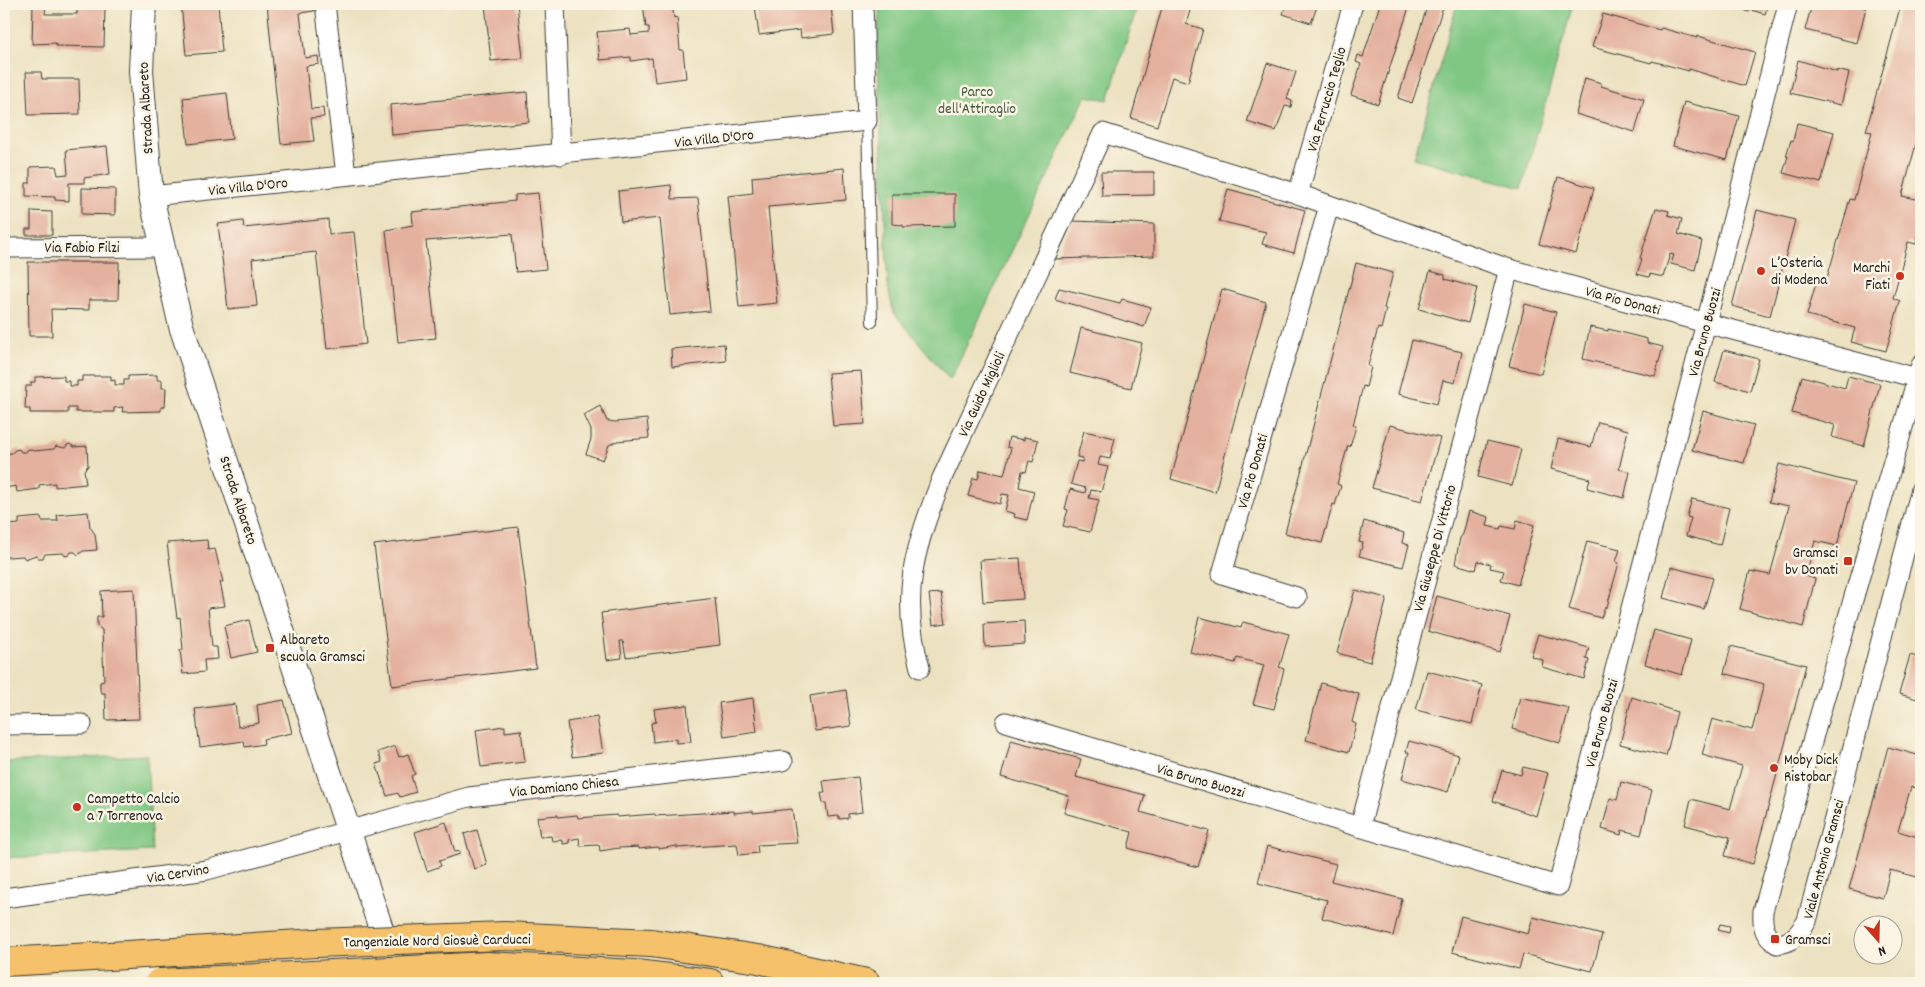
<svg xmlns="http://www.w3.org/2000/svg" width="1925" height="987" font-family="Dekko,sans-serif">
  <style>
    .green { fill: #7fc783; stroke: #4e7250 }
    .building { fill: #e4b19e }
    .lines { fill: none; stroke-linecap: round; stroke-linejoin: round }
    .service-casing { stroke: #3b3a35; stroke-width: 12 }
    .minor-casing { stroke: #3b3a35; stroke-width: 21 }
    .tertiary-casing { stroke: #3b3a35; stroke-width: 26 }
    .trunk-casing { stroke: #3b3a35; stroke-width: 30 }
    .service { stroke: #fff; stroke-width: 10 }
    .minor { stroke: #fff; stroke-width: 19 }
    .tertiary { stroke: #fff; stroke-width: 24 }
    .trunk { stroke: #f5c16b; stroke-width: 28 }
    .trunk-bridge-casing { stroke: #3b3a35; stroke-width: 30; stroke-linecap: butt }
    .trunk-bridge { stroke: #f5c16b; stroke-width: 28 }
    .poi-dot { fill: #c8321e; stroke: #fcf5e5; stroke-width: 2 }
    .labels { text-anchor: middle; stroke-width: 5; stroke-linejoin: round; paint-order: stroke }
    .park-label { font-size: 15px; fill: #3f5840; stroke: #fcf5e5 }
    .street-label { font-size: 15px; fill: #1c1c1c; stroke: #fcf5e5 }
    .poi-label { font-size: 15px; fill: #1c1c1c; stroke: #fcf5e5; text-anchor: start }
  </style>
  <rect width="100%" height="100%" fill="#fcf5e5"/>
  <filter id="ink" filterUnits="userSpaceOnUse"><feTurbulence type="fractalNoise" baseFrequency=".02" numOctaves="2"/><feDisplacementMap in="SourceGraphic" scale="10" xChannelSelector="R" yChannelSelector="G"/><feConvolveMatrix kernelMatrix="1 2 1 2 8 2 1 2 1" color-interpolation-filters="sRGB"/></filter>
  <filter id="wash" filterUnits="userSpaceOnUse"><feTurbulence type="fractalNoise" baseFrequency=".0096" numOctaves="4" result="noise"/><feDisplacementMap in="SourceGraphic" scale="20" xChannelSelector="R" yChannelSelector="G"/><feGaussianBlur stdDeviation="1.12" result="paint"/><feColorMatrix in="noise" values="0 0 0 0 0 0 0 0 0 0 0 0 0 0 0 0 0 1.4 0 .05"/><feComposite in="paint" operator="in"/></filter>
  <g filter="url(#wash)">
    <rect width="100%" height="100%" fill="#ece2c1"/>
    <!-- green -->
    <g class="green">
      <polygon points="880,4 1138,4 1108,100 1086,96 950,380 894,313 888,289 877,43"/>
      <polygon points="1457,4 1573,4 1522,188 1414,158"/>
      <polygon points="147,755 152,851 4,858 4,762"/>
    </g>
    <g id="blocks">
      <!-- building -->
      <g class="building">
        <polygon points="181,4 218,4 222,52 186,55"/>
        <polygon points="267,4 313,5 314,11 300,13 305,58 318,56 319,64 306,66 311,109 323,108 324,117 311,118 314,141 281,144"/>
        <polygon points="374,4 397,4 397,5 374,7"/>
        <polygon points="485,4 517,4 523,58 491,61"/>
        <polygon points="643,4 672,4 674,18 677,17 680,50 683,50 686,78 655,82 652,58 631,61 631,57 600,60 597,32 630,29 631,35 649,33 649,27 646,27"/>
        <polygon points="774,4 815,4 815,8 831,6 834,34 801,38 800,30 759,35 755,6"/>
        <polygon points="1163,4 1192,4 1186,24 1203,29 1188,82 1172,77 1157,126 1131,118"/>
        <polygon points="1286,4 1318,4 1311,23 1283,14"/>
        <polygon points="1380,4 1410,4 1378,104 1351,95 1361,64 1356,62 1358,55 1363,57"/>
        <polygon points="1428,4 1444,4 1412,103 1398,98"/>
        <polygon points="1729,4 1768,4 1765,14 1751,10 1748,12 1741,8"/>
        <polygon points="1812,4 1850,4 1866,8 1857,43 1805,30"/>
        <polygon points="1901,4 1921,4 1921,146 1916,144 1902,196 1921,200 1921,226 1916,244 1908,242 1893,298 1900,301 1886,351 1851,342 1855,328 1807,315 1816,283 1825,285 1850,199 1854,200 1872,132 1866,131"/>
        <polygon points="33,5 46,5 45,14 77,14 77,7 105,7 104,47 56,46 56,43 32,44"/>
        <polygon points="1603,14 1660,30 1661,28 1697,38 1698,36 1755,52 1745,86 1689,69 1689,71 1652,61 1651,63 1592,47"/>
        <polygon points="1798,60 1837,72 1837,70 1849,73 1841,105 1790,93"/>
        <polygon points="1267,63 1296,72 1287,99 1292,101 1291,107 1285,106 1276,131 1247,122"/>
        <polygon points="26,72 41,72 42,79 79,79 80,114 28,115"/>
        <polygon points="1585,78 1601,83 1601,86 1644,99 1635,132 1576,114"/>
        <polygon points="527,92 529,122 392,135 390,105"/>
        <polygon points="227,93 232,139 188,144 183,98"/>
        <polygon points="1684,102 1739,116 1727,160 1673,146"/>
        <polygon points="1797,123 1834,132 1821,183 1783,173 1788,156 1786,156 1791,140 1793,141"/>
        <polygon points="107,146 110,174 84,178 84,183 69,183 69,201 55,200 55,197 26,196 26,183 30,183 30,167 56,166 58,175 68,174 66,150"/>
        <rect x="4" y="165" width="2" height="62"/>
        <polygon points="844,168 846,200 768,207 777,303 739,307 728,196 753,193 752,177"/>
        <polygon points="1101,172 1154,172 1154,195 1102,196"/>
        <polygon points="1558,177 1594,188 1576,254 1539,244"/>
        <polygon points="671,185 672,199 698,198 710,311 670,315 660,218 621,222 618,191"/>
        <polygon points="82,188 115,189 115,215 82,214"/>
        <polygon points="1228,189 1305,210 1294,253 1262,244 1266,232 1219,221"/>
        <polygon points="538,193 546,269 516,272 512,234 426,241 436,338 398,342 386,230 413,225 412,212 515,201 515,195"/>
        <polygon points="892,194 955,194 955,226 903,227 903,225 892,224"/>
        <polygon points="1656,208 1669,211 1668,215 1682,219 1678,234 1702,241 1695,270 1671,264 1674,255 1670,254 1663,277 1650,274 1649,277 1637,274 1642,259 1640,258"/>
        <polygon points="1757,210 1795,220 1770,316 1732,306"/>
        <polygon points="31,211 52,212 52,235 26,235 26,229 31,229"/>
        <polygon points="328,219 329,234 354,232 366,344 327,349 316,252 252,259 257,306 228,309 218,224 243,221 244,228"/>
        <polygon points="1073,221 1154,224 1154,256 1055,259"/>
        <polygon points="28,262 119,262 118,300 89,300 89,310 51,309 52,336 29,336"/>
        <polygon points="1356,263 1393,273 1384,308 1386,309 1381,329 1378,328 1368,366 1371,367 1366,387 1363,386 1353,425 1356,426 1350,447 1348,445 1337,484 1341,486 1335,505 1333,504 1322,543 1285,533"/>
        <polygon points="1430,271 1445,275 1445,279 1477,288 1468,323 1419,309"/>
        <polygon points="1059,288 1120,303 1122,299 1151,307 1144,327 1055,299"/>
        <polygon points="1222,289 1266,302 1215,492 1171,479"/>
        <polygon points="1525,304 1556,312 1541,374 1509,366"/>
        <polygon points="1590,327 1608,331 1608,329 1647,339 1647,343 1663,347 1655,376 1583,359"/>
        <polygon points="1081,328 1142,343 1131,388 1070,373"/>
        <polygon points="1412,340 1462,352 1455,383 1443,380 1437,404 1398,394"/>
        <polygon points="724,344 726,361 672,367 671,349"/>
        <polygon points="1724,350 1759,359 1750,391 1715,382"/>
        <polygon points="861,371 865,424 833,426 828,373"/>
        <polygon points="157,375 157,380 162,380 162,388 166,388 165,407 161,407 161,411 122,412 123,407 114,408 114,412 76,412 76,408 68,408 68,413 30,413 30,409 25,409 26,386 31,386 31,382 35,382 35,377 64,376 64,381 69,381 69,386 77,386 77,381 82,381 82,376 111,376 111,381 115,380 115,385 124,385 124,380 128,380 128,376"/>
        <polygon points="1802,376 1845,388 1848,376 1880,384 1864,446 1832,437 1835,425 1792,413"/>
        <polygon points="600,406 607,421 615,422 647,419 649,438 617,441 609,445 603,460 586,454 591,439 591,430 584,415"/>
        <polygon points="1703,411 1754,425 1744,463 1692,450"/>
        <polygon points="1598,422 1628,430 1619,469 1630,472 1624,498 1587,488 1590,479 1551,469 1558,439 1591,447"/>
        <polygon points="1390,425 1440,438 1422,501 1372,488"/>
        <polygon points="1084,431 1115,438 1110,459 1100,457 1098,465 1108,467 1101,492 1091,490 1089,498 1099,500 1090,532 1063,526 1068,510 1065,509 1070,489 1085,493 1086,488 1071,484 1077,461 1082,462 1083,458 1077,457"/>
        <polygon points="1009,437 1024,440 1024,437 1038,440 1033,462 1029,461 1026,472 1022,471 1019,487 1034,491 1027,520 1014,517 1015,514 1005,511 1009,495 1002,494 1000,504 968,496 973,478 978,479 980,470 1004,475 1011,448 1007,447"/>
        <polygon points="1487,441 1521,449 1512,486 1478,477"/>
        <polygon points="70,444 74,447 87,446 88,466 84,470 86,484 55,487 55,483 39,485 39,489 17,492 16,486 4,488 4,454 12,453 15,450 19,449 21,452 26,452 28,449 34,451 54,449 56,446 65,448 67,445"/>
        <polygon points="1779,464 1854,483 1837,546 1815,541 1806,576 1815,579 1803,627 1740,609 1750,571 1770,575 1789,506 1769,502"/>
        <polygon points="1692,499 1729,508 1720,545 1686,536 1691,518 1687,517"/>
        <polygon points="1469,511 1489,517 1487,526 1500,529 1501,526 1515,529 1517,520 1534,525 1518,585 1501,580 1504,571 1490,568 1491,564 1478,561 1476,570 1455,564 1460,538 1463,534"/>
        <polygon points="88,512 90,527 95,534 97,550 83,551 78,555 75,552 71,552 69,555 65,556 63,553 45,554 43,558 38,558 36,555 25,559 23,556 7,557 4,561 4,520 6,519 7,525 19,524 19,519 41,517 42,521 58,521 57,515"/>
        <polygon points="1364,521 1404,533 1402,543 1409,545 1403,567 1359,556 1363,543 1359,542"/>
        <polygon points="518,527 536,668 392,686 374,545"/>
        <polygon points="207,540 208,550 215,549 223,582 220,582 225,606 208,608 212,647 217,647 218,659 204,660 205,672 183,674 180,650 183,650 180,617 177,618 167,543"/>
        <polygon points="1587,541 1620,549 1616,562 1619,563 1612,588 1607,607 1605,607 1601,618 1569,609"/>
        <polygon points="1020,558 1023,599 983,602 980,560"/>
        <polygon points="1671,567 1713,578 1704,609 1663,598"/>
        <polygon points="134,589 139,719 106,720 105,693 102,693 100,690 100,682 104,681 102,630 97,626 97,617 102,617 101,591"/>
        <polygon points="1355,590 1387,598 1370,662 1337,653"/>
        <polygon points="941,593 946,623 933,625 929,594"/>
        <polygon points="1437,596 1510,616 1500,652 1428,631"/>
        <polygon points="715,598 720,645 626,657 623,641 620,641 622,658 607,660 601,613"/>
        <polygon points="1199,617 1241,628 1243,622 1289,634 1280,665 1279,667 1284,669 1274,709 1253,704 1264,665 1237,658 1235,663 1190,652"/>
        <polygon points="249,620 257,652 231,658 224,626"/>
        <polygon points="1024,621 1025,644 985,647 984,624"/>
        <polygon points="1654,630 1691,640 1682,675 1645,664"/>
        <polygon points="1538,634 1589,648 1586,659 1589,660 1584,679 1542,667 1543,660 1531,656"/>
        <polygon points="1731,646 1806,665 1753,864 1725,856 1730,837 1685,825 1691,799 1730,809 1742,766 1702,755 1712,719 1752,730 1759,703 1764,684 1724,673"/>
        <polygon points="1910,655 1921,658 1921,700 1899,694"/>
        <polygon points="1427,671 1482,685 1472,724 1416,710"/>
        <polygon points="1321,683 1359,694 1352,722 1356,724 1349,752 1306,740"/>
        <polygon points="846,690 851,726 815,731 810,696"/>
        <polygon points="1520,697 1569,708 1560,743 1512,729"/>
        <polygon points="1632,697 1677,712 1666,756 1620,744"/>
        <polygon points="753,698 757,732 724,737 719,703"/>
        <polygon points="284,700 292,733 263,739 264,744 245,747 244,741 200,747 195,709 235,704 238,727 259,723 257,705"/>
        <polygon points="687,705 691,742 676,743 676,739 653,742 651,723 656,722 654,709"/>
        <polygon points="597,717 603,753 572,757 567,722"/>
        <polygon points="505,726 505,732 521,730 525,762 481,767 476,730"/>
        <polygon points="1011,740 1081,759 1076,777 1145,795 1140,812 1209,831 1198,867 1128,848 1132,832 1064,813 1069,796 1001,777"/>
        <polygon points="1409,741 1459,755 1448,792 1402,779 1409,752 1406,752"/>
        <polygon points="395,746 399,757 408,754 415,774 411,776 416,792 400,797 398,793 387,796 376,764 382,762 378,752"/>
        <polygon points="1888,747 1921,756 1921,789 1911,787 1898,831 1921,838 1921,878 1890,870 1883,898 1849,889"/>
        <polygon points="1523,767 1548,773 1536,816 1493,801 1502,770 1521,775"/>
        <polygon points="858,777 862,812 848,814 848,818 839,819 839,816 828,817 826,803 823,803 821,793 825,793 823,781"/>
        <polygon points="1621,782 1652,790 1641,835 1622,830 1621,835 1602,829 1610,798 1617,800"/>
        <polygon points="792,809 797,843 757,845 758,853 739,855 737,844 677,848 677,846 658,849 658,847 639,849 639,847 619,848 600,851 599,845 580,846 579,838 569,840 569,843 563,844 563,840 552,841 551,836 540,837 537,817 558,815 558,817 577,815 578,818 617,815 617,817 655,814 656,816 734,811 734,813 753,811 753,813"/>
        <polygon points="446,822 455,852 460,851 460,854 439,861 441,866 427,871 415,832"/>
        <polygon points="477,830 487,865 474,869 464,834"/>
        <polygon points="1267,846 1336,864 1331,881 1402,899 1393,936 1322,918 1327,900 1258,883"/>
        <polygon points="1461,916 1528,934 1533,917 1602,935 1592,971 1523,954 1519,969 1452,952"/>
        <polygon points="1720,924 1730,926 1729,933 1718,930"/>
      </g>
    </g>
  </g>
  <g filter="url(#ink)">
    <use href="#blocks" fill-opacity="0" stroke="#3b3a35" stroke-width="1"/>
    <g class="lines">
      <defs>
        <polyline id="service" points="867,121 872,322"/>
        <g id="minor">
          <polyline points="325,4 346,175"/>
          <polyline points="555,4 561,155"/>
          <polyline points="1298,194 1353,4"/>
          <polyline points="151,196 867,121 863,4"/>
          <polyline points="4,248 161,247"/>
          <path d="M 1921,365 L 1763,911 C 1762,926 1764,936 1777,944 C 1793,943 1799,933 1807,921 L 1921,489"/>
          <polyline points="1297,597 1222,574 1329,206"/>
          <path d="M 920,668 C 899,593 915,548 942,478 L 1103,133 L 1298,194 L 1509,269 L 1706,323 L 1921,379"/>
          <polyline points="1006,722 1558,886 1706,323 1788,4"/>
          <polyline points="4,725 82,724"/>
          <polyline points="1360,827 1509,269"/>
          <polyline points="4,898 207,870 469,797 783,761"/>
        </g>
        <polyline id="tertiary" points="144,4 141,71 151,196 181,326 399,983"/>
        <g id="trunk">
          <polyline points="651,943 758,959 866,983"/>
          <polyline points="4,962 127,955"/>
          <polyline points="636,974 710,983"/>
        </g>
      </defs>
      <!-- service casing -->
      <use href="#service" class="service-casing"/>
      <!-- minor casing -->
      <use href="#minor" class="minor-casing"/>
      <!-- tertiary casing -->
      <use href="#tertiary" class="tertiary-casing"/>
      <!-- trunk casing -->
      <use href="#trunk" class="trunk-casing"/>
      <!-- service -->
      <use href="#service" class="service"/>
      <!-- minor -->
      <use href="#minor" class="minor"/>
      <!-- tertiary -->
      <use href="#tertiary" class="tertiary"/>
      <!-- trunk -->
      <use href="#trunk" class="trunk"/>
      <defs>
        <g id="trunk-bridge">
          <polyline points="127,955 316,943 505,936 651,943"/>
          <polyline points="159,983 487,966 636,974"/>
        </g>
      </defs>
      <!-- trunk-bridge casing -->
      <use href="#trunk-bridge" class="trunk-bridge-casing"/>
      <!-- trunk-bridge -->
      <use href="#trunk-bridge" class="trunk-bridge"/>
    </g>
  </g>
  <!-- markers -->
  <g class="poi-dot">
    <circle cx="1761" cy="271" r="5"/>
    <circle cx="1900" cy="276" r="5"/>
    <rect x="1843" y="556" width="10" height="10" rx="2.5"/>
    <rect x="265" y="643" width="10" height="10" rx="2.5"/>
    <circle cx="1774" cy="768" r="5"/>
    <circle cx="77" cy="807" r="5"/>
    <rect x="1770" y="934" width="10" height="10" rx="2.5"/>
  </g>
  <g class="labels">
    <!-- park labels -->
    <g class="park-label">
      <text x="977" y="96">Parco<tspan x="977" dy="17">dell'Attiraglio</tspan></text>
    </g>
    <!-- street labels -->
    <g class="street-label">
      <text transform="translate(1326 99) rotate(-74)" y="5">Via Ferruccio Teglio</text>
      <text transform="translate(145 108) rotate(-93)" y="5">Strada Albareto</text>
      <text transform="translate(714 138) rotate(-6)" y="5">Via Villa D'Oro</text>
      <text transform="translate(248 186) rotate(-6)" y="5">Via Villa D'Oro</text>
      <text x="82" y="252">Via Fabio Filzi</text>
      <text transform="translate(1623 300) rotate(15)" y="5">Via Pio Donati</text>
      <text transform="translate(1704 332) rotate(-75)" y="5">Via Bruno Buozzi</text>
      <text transform="translate(981 394) rotate(-65)" y="5">Via Guido Miglioli</text>
      <text transform="translate(1252 471) rotate(-74)" y="5">Via Pio Donati</text>
      <text transform="translate(239 500) rotate(72)" y="5">Strada Albareto</text>
      <text transform="translate(1434 548) rotate(-75)" y="5">Via Giuseppe Di Vittorio</text>
      <text transform="translate(1601 723) rotate(-75)" y="5">Via Bruno Buozzi</text>
      <text transform="translate(1201 780) rotate(16)" y="5">Via Bruno Buozzi</text>
      <text transform="translate(564 786) rotate(-6)" y="5">Via Damiano Chiesa</text>
      <text transform="translate(1823 859) rotate(-75)" y="5">Viale Antonio Gramsci</text>
      <text transform="translate(178 873) rotate(-9)" y="5">Via Cervino</text>
      <text transform="translate(437 940) rotate(-1)" y="5">Tangenziale Nord Giosuè Carducci</text>
    </g>
    <!-- poi labels -->
    <g class="poi-label">
      <text x="1771" y="267">L’Osteria<tspan x="1771" dy="17">di Modena</tspan></text>
      <text x="1890" y="272" text-anchor="end">Marchi<tspan x="1890" dy="17">Fiati</tspan></text>
      <text x="1838" y="557" text-anchor="end">Gramsci<tspan x="1838" dy="17">bv Donati</tspan></text>
      <text x="280" y="644">Albareto<tspan x="280" dy="17">scuola Gramsci</tspan></text>
      <text x="1784" y="764">Moby Dick<tspan x="1784" dy="17">Ristobar</tspan></text>
      <text x="87" y="803">Campetto Calcio<tspan x="87" dy="17">a 7 Torrenova</tspan></text>
      <text x="1785" y="944">Gramsci</text>
    </g>
  </g>
  <!-- margin -->
  <rect width="1925" height="987" fill="none" stroke="#fcf5e5" stroke-width="20"/>
  <!-- north arrow -->
  <g transform="translate(1878 940) rotate(160)"><circle r="24" fill="#fcf5e5" stroke="#a29e95"/>
  <path d="M0-4L9 19L0 12L-9 19Z" fill="#c8321e"/>
  <text y="-8" font-size="14" font-weight="bold" text-anchor="middle" fill="#1c1c1c">N</text>
  </g>
</svg>
